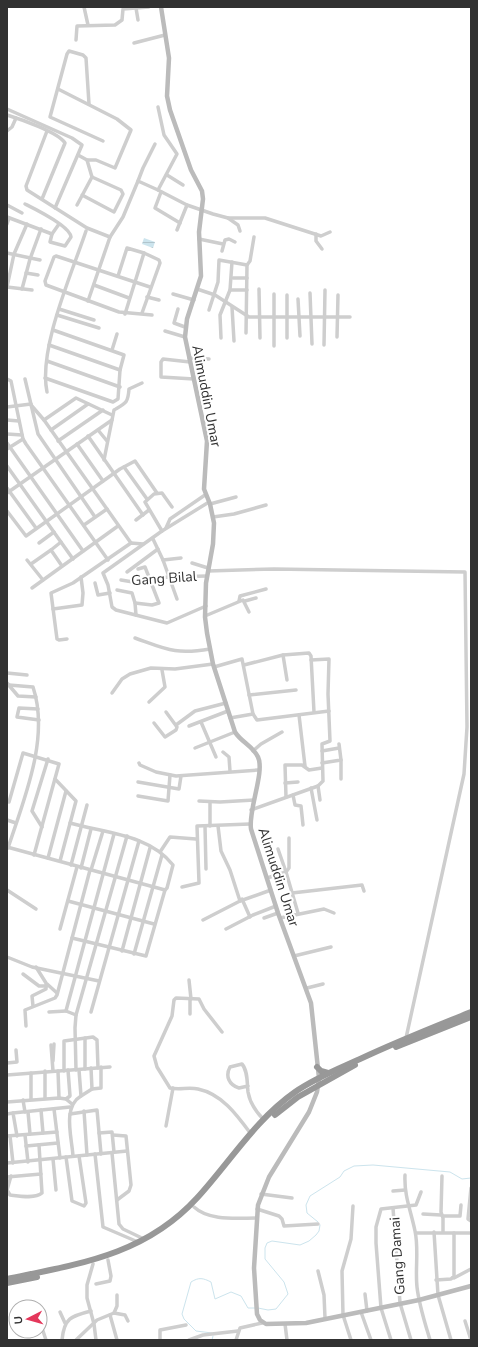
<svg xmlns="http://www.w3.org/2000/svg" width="478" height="1347" font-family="'Nunito Sans',sans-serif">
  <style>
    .water { fill: url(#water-rules) }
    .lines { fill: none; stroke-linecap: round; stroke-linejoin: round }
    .stream { stroke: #cce4ed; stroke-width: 1 }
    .street { stroke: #cecece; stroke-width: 3.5 }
    .secondary { stroke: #bbb; stroke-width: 4.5 }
    .highway { stroke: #989898; stroke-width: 6 }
    .labels { text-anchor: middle; stroke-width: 4; stroke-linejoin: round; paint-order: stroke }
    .street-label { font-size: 14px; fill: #313131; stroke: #fff }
  </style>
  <defs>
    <pattern id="water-rules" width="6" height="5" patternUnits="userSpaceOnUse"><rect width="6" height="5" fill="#cce4ed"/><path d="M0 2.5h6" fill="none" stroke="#b0c4cc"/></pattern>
  </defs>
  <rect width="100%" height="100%" fill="#fff"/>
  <!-- water -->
  <polygon class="water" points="144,238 155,242 153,248 142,244"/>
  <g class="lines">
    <!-- stream -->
    <g class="stream">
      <polyline points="318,1222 307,1213 306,1205 310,1196 340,1177 344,1171 354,1166 373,1165 450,1172 462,1179 471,1178"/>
      <polyline points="258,1308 268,1310 276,1309 288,1294 284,1282 265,1259 265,1248 267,1243 272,1241 300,1245 309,1241 316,1235 319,1231 320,1225"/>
      <path d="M 212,1333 L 196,1331 L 184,1319 L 182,1314 L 191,1282 C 199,1277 203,1278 211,1282 L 215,1299 L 231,1292 L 241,1296 L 248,1308 L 255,1308"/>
      <polyline points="212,1340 213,1336"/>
    </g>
    <!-- street -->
    <g class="street">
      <polyline points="84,7 88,25"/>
      <polyline points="136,8 138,20"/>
      <polyline points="76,40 77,26 115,25 122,20 123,9 149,7"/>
      <polyline points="134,43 165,35"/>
      <polyline points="58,89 117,119 131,130 115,168 96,160 87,160 78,155"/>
      <polyline points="89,104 86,58 83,55 69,51 67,54 50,117 103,141"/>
      <polyline points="158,107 164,135 177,154 158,190"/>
      <polyline points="7,109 72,138 82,145 55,208"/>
      <path d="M 7,115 C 20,119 58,132 65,143 L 42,199"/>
      <polyline points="7,131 12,127 16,118"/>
      <polyline points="47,131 26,186 27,190 87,228 110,237"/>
      <polyline points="87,160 92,177"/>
      <polyline points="167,175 183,185"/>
      <polyline points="138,181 143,168 155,144"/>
      <polyline points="161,192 155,208 180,223"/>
      <path d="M 25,204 C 35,209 70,226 71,237 L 65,246 L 50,242 L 52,234 L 59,224"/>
      <polyline points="7,205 22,213"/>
      <polyline points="77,205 92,177 121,190 123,194 114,212 82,195"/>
      <polyline points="7,217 52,234"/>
      <polyline points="228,218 238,225 240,231"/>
      <polyline points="7,224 9,218"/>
      <polyline points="177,230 187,205"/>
      <polyline points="316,234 316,241 322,249"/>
      <polyline points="199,239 223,244"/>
      <polyline points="222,251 225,240 229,239 235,242"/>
      <polyline points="7,253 40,260"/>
      <polyline points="247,265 250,261 254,237"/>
      <polyline points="26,273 38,275"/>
      <polyline points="118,276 127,248 144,253 159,260 160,263 142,313"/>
      <polyline points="233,278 247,278"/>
      <polyline points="94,285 129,298"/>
      <polyline points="7,287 14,254 27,224"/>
      <polyline points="7,287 32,290"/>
      <polyline points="150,287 56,256 54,257 45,281 46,285 119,312 152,315"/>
      <polyline points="22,289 30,259 41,229"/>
      <polyline points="197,289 215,295 249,317 350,317"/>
      <polyline points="259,289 260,338"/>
      <polyline points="230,290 247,290"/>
      <polyline points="310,293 312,344"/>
      <polyline points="173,294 194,300"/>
      <polyline points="147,297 159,300"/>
      <polyline points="298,299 300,336"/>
      <polyline points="88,301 110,237 123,217 138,181 158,190 187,205 213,214 228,218 265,218 321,236 330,232"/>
      <polyline points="232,307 234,341"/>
      <polyline points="59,309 94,320"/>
      <polyline points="178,309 174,323 185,327"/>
      <polyline points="209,310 218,282 219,260 247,265 246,333"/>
      <polyline points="125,314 144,253"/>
      <polyline points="57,315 99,328"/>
      <polyline points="165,331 185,337"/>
      <polyline points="337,337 338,295"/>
      <polyline points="221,338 220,315 230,290 232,262"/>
      <polyline points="287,338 287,295"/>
      <polyline points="49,345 120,370"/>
      <polyline points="324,345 325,290"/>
      <polyline points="274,346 274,294"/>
      <polyline points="112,350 117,334"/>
      <polyline points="189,358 209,359"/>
      <polyline points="47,361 120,387"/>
      <polyline points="190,362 163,359 161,362 161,377 194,379"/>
      <polyline points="45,378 113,402 118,399 120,370 124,355 53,330"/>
      <polyline points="7,379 11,381 23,439 26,444 108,560"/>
      <polyline points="25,379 38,434 95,517"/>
      <path d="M 47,392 C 38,349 72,273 86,231"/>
      <polyline points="31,405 44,420 131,543"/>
      <polyline points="7,407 31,404"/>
      <polyline points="7,420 19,421"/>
      <polyline points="44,420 76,398 112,415"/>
      <polyline points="51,430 88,404"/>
      <polyline points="98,430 107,441"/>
      <polyline points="7,434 22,435"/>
      <polyline points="88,436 143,515"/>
      <polyline points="58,441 103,410"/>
      <polyline points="7,443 83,551"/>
      <polyline points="77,444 103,481"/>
      <polyline points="7,449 23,439"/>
      <path d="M 104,460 L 114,410 C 126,403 128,403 129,389 L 142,383"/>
      <polyline points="7,466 73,559"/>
      <polyline points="124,467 147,499"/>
      <polyline points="7,488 36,528"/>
      <polyline points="7,493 112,420"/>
      <polyline points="210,504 236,497"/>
      <polyline points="7,511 26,536 120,469 135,461 157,493"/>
      <polyline points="213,517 234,514 266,505"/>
      <polyline points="136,520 149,510"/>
      <polyline points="84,525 107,509"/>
      <polyline points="166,528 170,519 205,495"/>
      <polyline points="162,531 145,502 154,494 162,493 172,507"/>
      <polyline points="153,539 163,560 177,599"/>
      <polyline points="61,542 51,550 62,566"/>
      <polyline points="39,543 54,532"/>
      <polyline points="27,560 43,580"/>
      <polyline points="163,560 181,558"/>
      <polyline points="192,563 208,568"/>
      <polyline points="31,564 51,550"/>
      <polyline points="208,571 274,569 465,572 467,727 464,774 406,1038"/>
      <polyline points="127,572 158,549"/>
      <polyline points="121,580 133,582 168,577 207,576"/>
      <polyline points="95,583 98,595 110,593"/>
      <polyline points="32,588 118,526"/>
      <polyline points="117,590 132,593 135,603 136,615"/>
      <polyline points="239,601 240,596 266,589"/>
      <polyline points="245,601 256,598"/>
      <polyline points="135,603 152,605 159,603 145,567 138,569"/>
      <polyline points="206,606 167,623 116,610 112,607 108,585 103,573 162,531 209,502"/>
      <polyline points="53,609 82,605 83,593 81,577"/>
      <polyline points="205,616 243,600 249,612"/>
      <path d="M 135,638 C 166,649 175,655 210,649"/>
      <polyline points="67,639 59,640 57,639 51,593 73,583 131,543 143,544"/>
      <polyline points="283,655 287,680"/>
      <polyline points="244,665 283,655 309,653 311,656 314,712"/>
      <polyline points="214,667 242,659 253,714"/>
      <polyline points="7,673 27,675"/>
      <polyline points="7,683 18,696 36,697"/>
      <polyline points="112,693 122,679 130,674 151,668 175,669 213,664"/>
      <polyline points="249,695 296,690"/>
      <polyline points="149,702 165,687 162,670"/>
      <polyline points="38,709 19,708 17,717 39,720"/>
      <polyline points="299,715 305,766"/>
      <polyline points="230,718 253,714 257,720 329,711"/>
      <polyline points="201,722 216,757"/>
      <polyline points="154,723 165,737 176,730 177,727 166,712"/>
      <polyline points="176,725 195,711 226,703"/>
      <polyline points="189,726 228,711"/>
      <polyline points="195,748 235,732"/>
      <polyline points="253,751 261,744 282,732"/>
      <polyline points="322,751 339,748"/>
      <polyline points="223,752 229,757 230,771"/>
      <polyline points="341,760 341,779"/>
      <polyline points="139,763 140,765 156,772 176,776 258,770"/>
      <polyline points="322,763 341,760 339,744"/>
      <polyline points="55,779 76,801 60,861"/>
      <polyline points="138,782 179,789 181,776"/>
      <polyline points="285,783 298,782"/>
      <polyline points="318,786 320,800"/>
      <polyline points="311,788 317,820"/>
      <polyline points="293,795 295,805 301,806 303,825"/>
      <polyline points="138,796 168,801 170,775"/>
      <polyline points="286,797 285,765 302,765 309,770 322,768"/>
      <polyline points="199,801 220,802 254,800"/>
      <polyline points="9,802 23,753 59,764 34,855"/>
      <polyline points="251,810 318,786 323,781 322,744 330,741 328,694 329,659 311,660"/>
      <polyline points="7,820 16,823"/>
      <polyline points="205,826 206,869"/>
      <polyline points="210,826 210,802"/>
      <polyline points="218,826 221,851 230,870 240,901"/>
      <polyline points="42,827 32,811 48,759"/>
      <path d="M 7,847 L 165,890 L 167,888 L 173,865 C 149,834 105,833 70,823"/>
      <path d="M 8,848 C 24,799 50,738 33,687 L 9,685"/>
      <polyline points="278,849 286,872"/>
      <polyline points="160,852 170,837 196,839"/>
      <polyline points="48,858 66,791"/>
      <polyline points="71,865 87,805"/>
      <polyline points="81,868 91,829"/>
      <polyline points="91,870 103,831"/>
      <polyline points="286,872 289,868 289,838"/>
      <polyline points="267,878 286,872 298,913"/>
      <polyline points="182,887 199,883 197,826 250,824"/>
      <polyline points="7,890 36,909"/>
      <polyline points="292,893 362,885 364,891"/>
      <polyline points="242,899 250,917"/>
      <polyline points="68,901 154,924"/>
      <polyline points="264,918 278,913"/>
      <polyline points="280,918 324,909 334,913"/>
      <polyline points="203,920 240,901 271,890"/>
      <polyline points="60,929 77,867"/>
      <polyline points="226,929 253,915 276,906"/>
      <polyline points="72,938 146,956 165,890"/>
      <polyline points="122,951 150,848"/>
      <polyline points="134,954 162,855"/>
      <polyline points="294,956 331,947"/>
      <polyline points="7,957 32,967 99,981"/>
      <polyline points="36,967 46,983 57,993"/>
      <polyline points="23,974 39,986 47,986"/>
      <polyline points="189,980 191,999"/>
      <polyline points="307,988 323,984"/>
      <polyline points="33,1006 32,996 46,989 46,985"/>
      <polyline points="49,1012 66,1011"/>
      <polyline points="91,1012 139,841"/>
      <polyline points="190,1014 190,999"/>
      <polyline points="76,1015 66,1011 67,1007 114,834"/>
      <polyline points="26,1026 25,1010 55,998 57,995 90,870"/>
      <path d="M 222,1032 L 204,1009 L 199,999 L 176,998 L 174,1000 L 172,1016 L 154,1056 L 157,1067 L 170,1088 C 179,1090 189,1087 198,1089 C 222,1094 237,1115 251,1134"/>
      <polyline points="85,1038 85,1069"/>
      <polyline points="51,1045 53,1071"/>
      <polyline points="53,1061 54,1044"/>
      <polyline points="7,1063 17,1062 16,1050"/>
      <polyline points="91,1068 92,1089"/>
      <polyline points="76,1070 75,1028 76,1015 127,836"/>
      <polyline points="45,1071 45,1098"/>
      <polyline points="58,1071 59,1098"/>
      <polyline points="64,1071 64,1041 93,1037 97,1040 98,1068"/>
      <polyline points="7,1075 110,1067"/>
      <path d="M 248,1086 L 239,1088 C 229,1085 225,1076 230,1067 L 242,1064 C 248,1071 247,1083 248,1092 C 250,1104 256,1112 264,1120"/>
      <polyline points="81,1096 92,1089 101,1088 101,1067"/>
      <polyline points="31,1099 31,1073"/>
      <polyline points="66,1099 70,1096 68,1070"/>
      <polyline points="23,1100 25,1112"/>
      <polyline points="7,1102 59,1098 66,1099 72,1104"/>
      <polyline points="54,1109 60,1158"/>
      <polyline points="41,1110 43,1133"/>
      <polyline points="84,1111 87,1155"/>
      <polyline points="28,1112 30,1134"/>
      <polyline points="7,1114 13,1113"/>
      <polyline points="70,1114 97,1110 101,1154"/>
      <polyline points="166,1126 173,1088"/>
      <polyline points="99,1133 112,1132 114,1152"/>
      <polyline points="25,1135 28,1162"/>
      <polyline points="113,1135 126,1136 131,1185 129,1191 117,1200"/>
      <polyline points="7,1136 57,1132"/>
      <polyline points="10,1136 13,1163"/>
      <polyline points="17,1136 13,1113 70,1107"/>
      <polyline points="26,1146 58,1143"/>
      <polyline points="112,1153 119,1224 123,1229 144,1239"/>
      <polyline points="95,1154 103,1227 138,1242"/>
      <path d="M 73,1156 C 72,1138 62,1107 81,1096 L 79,1070"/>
      <polyline points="66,1157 72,1201 84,1206 86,1203 79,1156"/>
      <polyline points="53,1159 56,1190"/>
      <polyline points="7,1163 127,1151"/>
      <path d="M 405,1175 C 404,1196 411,1211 415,1231 C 419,1249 415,1269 417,1287 C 419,1305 425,1323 430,1340"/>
      <path d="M 11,1176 L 7,1190 L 10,1195 C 19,1196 35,1199 42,1193 L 39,1145"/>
      <polyline points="442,1176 441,1212 443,1218 443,1232"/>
      <polyline points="7,1177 41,1174"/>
      <polyline points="471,1188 468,1219 471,1221"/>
      <polyline points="393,1191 405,1190"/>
      <polyline points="261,1194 292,1198"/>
      <path d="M 194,1207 C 209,1221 236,1218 256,1218"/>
      <polyline points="393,1208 400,1303 411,1340"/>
      <polyline points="257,1209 279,1216 282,1219 284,1226 318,1224"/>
      <polyline points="423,1214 441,1215"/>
      <polyline points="443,1216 460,1216 461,1205"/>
      <polyline points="434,1232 438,1295 451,1340"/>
      <polyline points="416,1233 454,1233 454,1276 451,1279 436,1280"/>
      <polyline points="454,1233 471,1233"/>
      <polyline points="93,1264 87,1285 87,1298 94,1324 96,1340"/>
      <polyline points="318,1271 324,1295 325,1318"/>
      <polyline points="454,1278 471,1269"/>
      <polyline points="96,1284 110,1281 111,1276 108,1260"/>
      <polyline points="365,1294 367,1311"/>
      <polyline points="60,1312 65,1323"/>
      <polyline points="361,1312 371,1340"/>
      <polyline points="114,1313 125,1315 128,1321"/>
      <polyline points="110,1315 117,1340"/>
      <polyline points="465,1321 471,1340"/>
      <polyline points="40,1322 46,1340"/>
      <polyline points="285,1324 287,1340"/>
      <path d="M 62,1340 C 64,1318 71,1316 91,1311"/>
      <polyline points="76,1340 97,1320 114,1313 117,1306 117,1295"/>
      <polyline points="160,1340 160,1330 186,1325"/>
      <polyline points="189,1340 203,1335 238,1331"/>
      <polyline points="236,1340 240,1328 262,1323"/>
      <polyline points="351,1340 343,1315 342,1271 351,1239 353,1206"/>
      <polyline points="391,1340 381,1308 376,1243 376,1227 381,1209 416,1205 421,1192"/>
    </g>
    <!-- secondary -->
    <path class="secondary" d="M 161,7 L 169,58 L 167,96 L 170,110 L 191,170 L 202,191 L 203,199 L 199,232 L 201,276 L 187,319 L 185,337 L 207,441 L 204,489 L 210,504 L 214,523 L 213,544 L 206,583 L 205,617 L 207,633 L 213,664 L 235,732 C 241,742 253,746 258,757 C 265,772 248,810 251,829 L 278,913 L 311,1003 L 319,1078 L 317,1092 L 309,1112 L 269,1177 L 258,1205 L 254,1268 L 257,1314 L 260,1320 L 266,1324 L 306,1323 L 419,1300 L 471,1286"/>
    <!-- highway -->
    <g class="highway">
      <polyline points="396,1047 471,1017"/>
      <polyline points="317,1067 321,1071 328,1073"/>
      <polyline points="275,1115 298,1097 355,1065"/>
      <path d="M 7,1279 C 79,1264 145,1255 197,1198 C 230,1162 255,1120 295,1092 C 315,1078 338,1069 360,1059 C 396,1042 434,1027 471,1012"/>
      <polyline points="7,1283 37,1277"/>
    </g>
  </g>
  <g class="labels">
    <!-- street labels -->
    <g class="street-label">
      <text transform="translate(207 396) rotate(79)" y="5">Alimuddin Umar</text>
      <text transform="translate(164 578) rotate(-4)" y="5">Gang Bilal</text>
      <text transform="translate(279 877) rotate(72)" y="5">Alimuddin Umar</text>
      <text transform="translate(397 1256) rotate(-94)" y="5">Gang Damai</text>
    </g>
  </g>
  <!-- border -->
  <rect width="478" height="1347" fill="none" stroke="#313131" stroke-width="16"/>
  <!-- north arrow -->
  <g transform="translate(28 1319) rotate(264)"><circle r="19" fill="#ffffff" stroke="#adadad"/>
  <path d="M0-3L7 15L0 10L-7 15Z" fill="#e4375b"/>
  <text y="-6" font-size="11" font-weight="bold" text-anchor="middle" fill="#313131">U</text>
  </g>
</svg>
